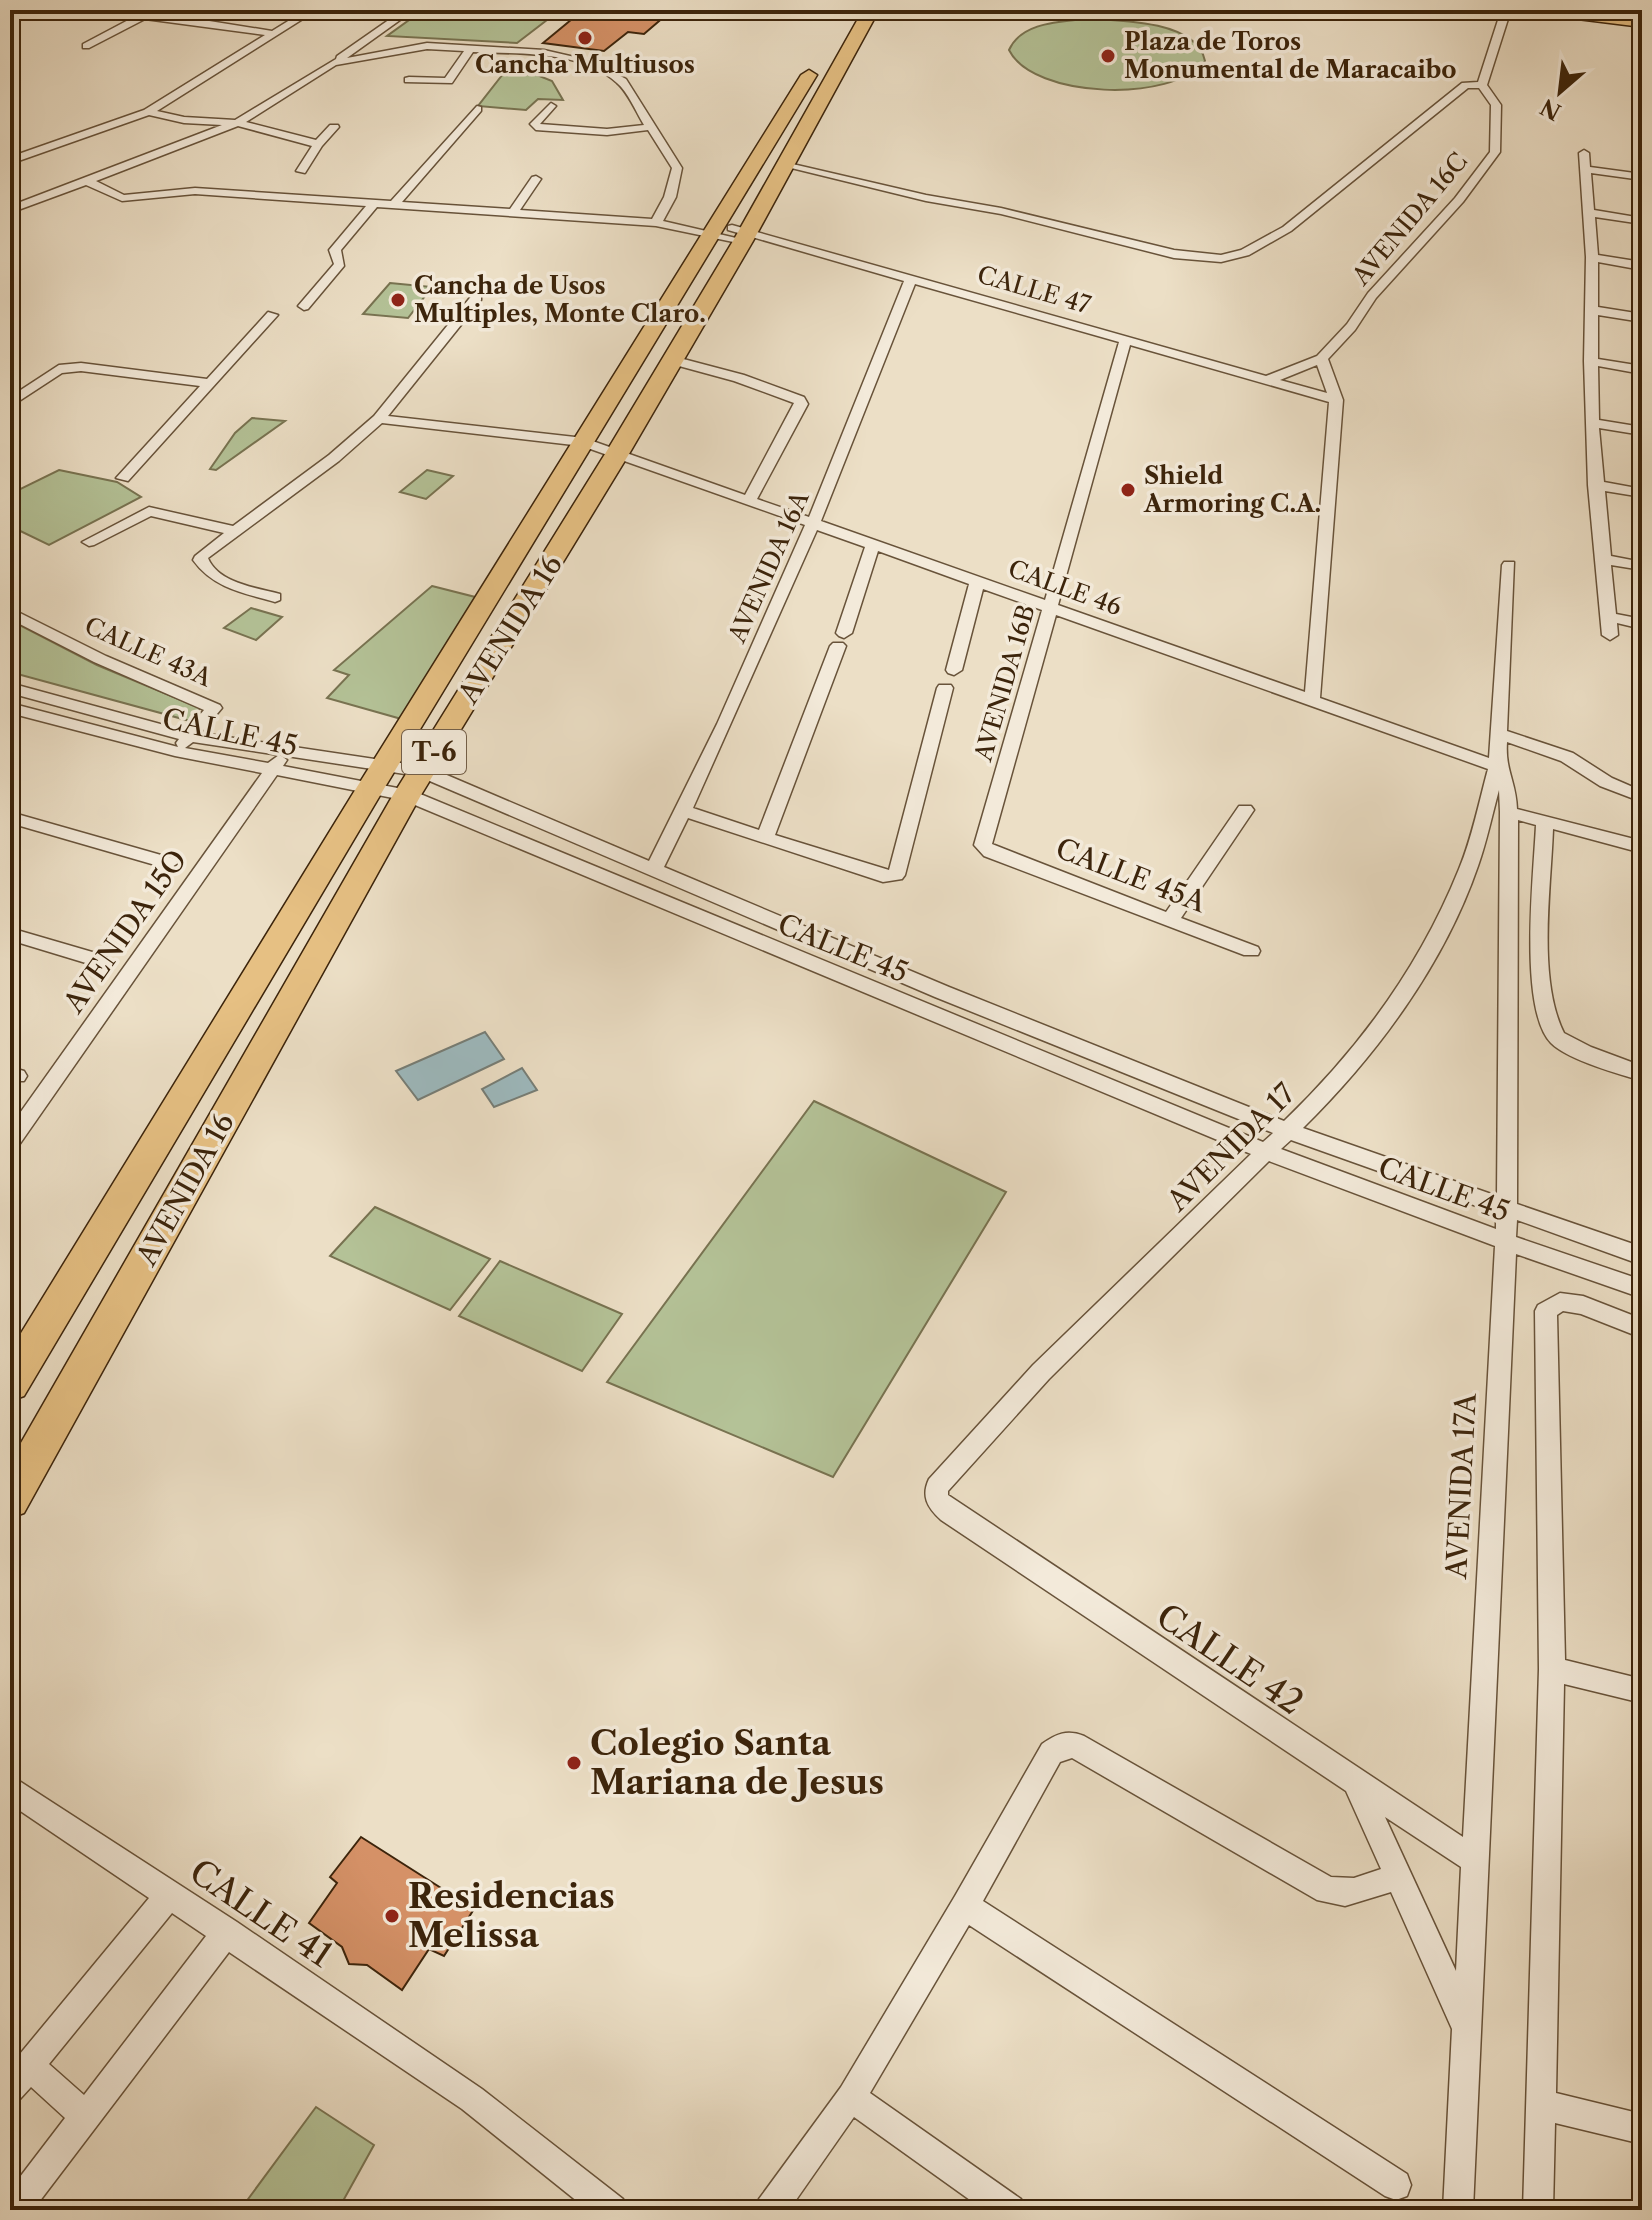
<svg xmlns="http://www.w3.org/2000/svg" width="1652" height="2220" font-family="'Libre Caslon Text',serif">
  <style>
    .green { fill: #b4c297; stroke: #787351; stroke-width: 2 }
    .water { fill: #9dbabf; stroke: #767e77; stroke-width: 2 }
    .building { fill: #d59167; stroke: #3c240b; stroke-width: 2 }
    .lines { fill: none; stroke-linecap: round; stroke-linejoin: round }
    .minor-casing { stroke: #68533a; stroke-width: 3 }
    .trunk-casing { stroke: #3c240b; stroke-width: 3 }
    .minor { fill: #f3eada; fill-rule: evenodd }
    .trunk { fill: #e6c083; fill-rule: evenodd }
    .poi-dot { fill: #8f2418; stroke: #f3eada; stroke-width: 3 }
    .labels { text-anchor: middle; stroke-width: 7; stroke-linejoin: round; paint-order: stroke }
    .far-poi-label { font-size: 24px; font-weight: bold; fill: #3c240b; stroke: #f3eada; text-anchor: start }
    .far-street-label { font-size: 24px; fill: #3c240b; stroke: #f3eada }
    .shield { fill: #f3eada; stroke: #735f49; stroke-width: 2 }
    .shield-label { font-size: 26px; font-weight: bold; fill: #3c240b }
    .street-label { font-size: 28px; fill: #3c240b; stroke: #f3eada }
    .near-street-label { font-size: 34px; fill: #3c240b; stroke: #f3eada }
    .near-poi-label { font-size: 34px; font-weight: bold; fill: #3c240b; stroke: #f3eada; text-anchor: start }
  </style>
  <rect width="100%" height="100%" fill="#ecdfc6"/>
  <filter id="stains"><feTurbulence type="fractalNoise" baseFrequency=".0025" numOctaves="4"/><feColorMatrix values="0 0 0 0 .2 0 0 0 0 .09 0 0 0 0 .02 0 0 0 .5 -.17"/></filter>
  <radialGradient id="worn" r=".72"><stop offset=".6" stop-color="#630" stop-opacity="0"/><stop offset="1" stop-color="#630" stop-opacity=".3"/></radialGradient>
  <!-- green -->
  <g class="green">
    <polygon points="423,10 560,10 517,43 387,36"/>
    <path d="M 1085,19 C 1117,20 1197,20 1205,61 C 1173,103 1033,99 1009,50 C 1021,23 1057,22 1085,19 Z"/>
    <polygon points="503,74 537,75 552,81 563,100 538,99 526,110 478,106"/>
    <polygon points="390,283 432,287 408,318 363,314"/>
    <polygon points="252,418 285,421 216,470 210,469 235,433"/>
    <polygon points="59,470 117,482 141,497 49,545 10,526 10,494"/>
    <polygon points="427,470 453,476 426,499 400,492"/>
    <polygon points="432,586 483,599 405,720 327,698 349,675 334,670"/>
    <polygon points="251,608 282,617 256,640 224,628"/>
    <polygon points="10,620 97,665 200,708 190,721 10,672"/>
    <polygon points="814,1101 1006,1192 833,1477 607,1382"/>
    <polygon points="375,1207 490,1259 450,1310 330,1256"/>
    <polygon points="500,1261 622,1314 582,1371 459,1316"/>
    <polygon points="316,2107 374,2145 338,2210 240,2210"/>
  </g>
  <!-- water -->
  <g class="water">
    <polygon points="485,1032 504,1059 418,1100 396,1071"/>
    <polygon points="522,1068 537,1090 494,1107 482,1089"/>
  </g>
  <!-- building -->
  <g class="building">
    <polygon points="583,10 672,10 644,34 628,32 604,51 543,43"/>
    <polygon points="361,1837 474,1909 444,1956 429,1949 402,1990 367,1965 349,1964 342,1947 309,1923 337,1883 330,1877"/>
  </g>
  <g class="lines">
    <defs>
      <g id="minor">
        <path d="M 100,10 L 147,11 L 272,31 L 306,10 L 317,10 L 157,111 L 184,117 L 235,120 L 336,59 L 337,56 L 403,10 L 414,10 L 347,58 L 427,43 L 544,50 L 592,61 L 626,79 L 682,168 L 676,197 L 663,221 L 749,241 L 743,244 L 656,226 L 377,207 L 341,250 L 344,266 L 308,309 L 304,310 L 298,306 L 334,264 L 329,250 L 366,206 L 195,194 L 122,201 L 86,185 L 10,213 L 10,206 L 222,125 L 184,123 L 149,115 L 10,164 L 10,157 L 144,110 L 265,35 L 145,19 L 89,48 L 83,48 L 83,44 L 134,17 ZM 427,49 L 464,51 L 445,78 L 409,77 L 405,78 L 405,82 L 452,83 L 473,52 C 518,54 581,50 617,83 C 628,92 636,112 644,125 L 607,129 L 540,124 L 556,106 L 551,103 L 530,124 L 536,130 L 607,135 L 648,130 L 672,168 L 664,197 L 652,219 L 520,210 L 541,179 L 536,176 L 532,177 L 510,209 L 402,202 L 481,111 L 481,107 L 477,106 L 391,201 L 195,188 L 124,195 L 96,181 L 238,126 L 312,146 L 296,171 L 305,173 L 322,146 L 339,127 L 338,125 L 330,125 L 316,140 L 246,122 L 336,65 Z"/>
        <path d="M 1522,10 L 1539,10 L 1508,19 L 1487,85 L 1501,105 L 1500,152 L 1463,202 L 1376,298 L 1355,330 L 1328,359 L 1343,400 L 1320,698 L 1489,758 L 1502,565 L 1504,562 L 1514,562 L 1507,731 L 1573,753 L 1612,778 L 1642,791 L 1642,802 L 1600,786 L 1561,761 L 1507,742 C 1505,771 1516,781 1517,809 L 1642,841 L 1642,853 L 1553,829 C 1551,888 1537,979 1564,1033 L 1591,1047 L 1642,1066 L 1642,1081 C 1619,1074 1568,1060 1551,1043 C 1518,1009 1534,872 1536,825 L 1518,820 L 1517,1204 L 1642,1247 L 1642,1265 L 1517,1220 L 1516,1237 L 1642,1280 L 1642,1298 L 1516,1254 L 1473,2210 L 1443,2210 L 1452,2029 L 1391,1892 L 1345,1906 L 1317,1900 L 1072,1758 L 1060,1762 L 983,1901 L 1407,2174 L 1411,2185 L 1407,2196 L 1396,2200 L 1385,2196 L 969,1925 L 870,2093 L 1021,2199 L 1025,2210 L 984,2210 L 854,2117 L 789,2210 L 755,2210 L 759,2199 L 841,2087 L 955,1896 L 1042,1744 C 1056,1734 1067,1729 1084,1736 L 1331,1877 L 1354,1878 L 1381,1869 L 1346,1791 L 941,1520 C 927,1507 921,1496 929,1479 L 1033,1365 L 1251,1154 L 403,800 L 277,775 L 17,1148 L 10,1151 L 10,1127 L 262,773 L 175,756 L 10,713 L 10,703 L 178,747 L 176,743 L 179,739 L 10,693 L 10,683 L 186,731 L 204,710 L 94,662 L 10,619 L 10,608 L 106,656 L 220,705 L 222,708 L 201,733 L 428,767 L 649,861 L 717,724 L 805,525 L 582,446 L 382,423 L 339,461 L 208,558 C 218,583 257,588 280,594 L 280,600 L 275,602 C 243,593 213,588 193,560 L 195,556 L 224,533 L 151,516 L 94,545 L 89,546 L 82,542 L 149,507 L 233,526 L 329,455 L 374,416 L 473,294 L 481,294 L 481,300 L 388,416 L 584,438 L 745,495 L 794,403 L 734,381 L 668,363 L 668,357 L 672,356 L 744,375 L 804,397 L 808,404 L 757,499 L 809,517 L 904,281 L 728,230 L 728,226 L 732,225 L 1266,376 L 1317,356 L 1347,324 L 1368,293 L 1455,198 L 1490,152 L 1491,105 L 1479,88 L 1468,88 L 1291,231 L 1249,255 L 1221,262 L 1174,258 L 1001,214 L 926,201 L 779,165 L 784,162 L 926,195 L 1001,208 L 1174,250 L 1221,255 L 1241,250 L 1283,227 L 1462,83 L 1478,82 L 1499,17 ZM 915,284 L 1119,342 L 1045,600 L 821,521 ZM 1130,345 L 1329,402 L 1305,692 L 1058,605 ZM 1317,365 L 1327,393 L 1280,380 ZM 817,530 L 865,547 L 836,633 L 839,636 L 844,638 L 852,633 L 878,551 L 969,584 L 946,670 L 948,673 L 954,675 L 962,670 L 983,589 L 1042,610 L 974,845 L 984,856 L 1244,955 L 1258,955 L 1260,951 L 1258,947 L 1181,918 L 1254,810 L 1251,806 L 1239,806 L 1166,912 L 992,844 L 1056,615 L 1488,769 C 1479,802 1472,838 1459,869 C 1420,966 1359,1049 1284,1121 L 949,987 L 664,867 L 688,818 L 883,882 L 902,879 L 905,875 L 953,688 L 951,685 L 939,685 L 937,688 L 889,870 L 775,835 L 846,646 L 843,643 L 833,643 L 830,646 L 759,830 L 693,808 ZM 193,742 L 279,755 L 268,763 L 185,748 ZM 280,755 L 418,776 L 935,997 L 1273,1133 L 1263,1142 L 413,791 L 283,766 L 287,760 ZM 1499,790 L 1500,812 L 1497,1196 L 1303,1128 C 1376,1056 1444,965 1478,866 C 1487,841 1492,815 1499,790 ZM 1291,1140 L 1496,1213 L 1496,1229 L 1281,1149 ZM 1269,1161 L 1495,1246 L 1463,1837 L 948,1495 L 948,1491 L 1049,1379 ZM 1385,1817 L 1461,1867 L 1456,1971 Z"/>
        <polygon points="1642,112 1642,135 1637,132 1637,115"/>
        <polygon points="1584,150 1589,153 1590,167 1642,174 1642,180 1591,173 1594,210 1642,218 1642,224 1595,217 1598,255 1642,262 1642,270 1598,262 1598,307 1642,314 1642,322 1598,315 1598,359 1642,366 1642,374 1598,366 1599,420 1642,427 1642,435 1599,428 1604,482 1642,489 1642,497 1605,491 1611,556 1642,562 1642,570 1611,565 1616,614 1642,619 1642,629 1617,623 1618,635 1610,640 1602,635 1588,485 1584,361 1586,257 1579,153"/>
        <polygon points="268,312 278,315 128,481 116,478 200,386 81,371 62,373 10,407 10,397 59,365 81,363 207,379"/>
        <polygon points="10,812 175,859 178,863 169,869 10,823"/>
        <polygon points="10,928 106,956 108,961 99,967 10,940"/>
        <polygon points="10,1067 24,1071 27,1076 24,1081 10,1081"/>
        <polygon points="1560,1293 1583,1296 1642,1319 1642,1338 1581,1314 1563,1311 1557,1315 1565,1660 1642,1679 1642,1703 1564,1684 1556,2093 1642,2114 1642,2144 1555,2123 1553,2210 1523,2210 1539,1669 1535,1311 1538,1305"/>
        <path d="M 10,1775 L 237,1922 L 482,2089 L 623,2199 L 627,2210 L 588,2210 L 462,2109 L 229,1952 L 33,2210 L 10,2210 L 10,2190 L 65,2118 L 31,2087 L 20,2099 L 10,2104 L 10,2066 L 149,1898 L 10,1804 ZM 172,1913 L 206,1936 L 84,2095 L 49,2064 Z"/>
      </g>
      <g id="trunk">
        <polygon points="863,10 879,10 753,241 629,454 421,795 24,1513 10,1518 10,1462 393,795 605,454 733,241"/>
        <polygon points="1537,10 1584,10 1642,17 1642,27 1545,15"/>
        <polygon points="809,70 817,75 385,787 24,1396 10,1401 10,1351 357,787 801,75"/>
      </g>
    </defs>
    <!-- minor casing -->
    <use href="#minor" class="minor-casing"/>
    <!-- trunk casing -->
    <use href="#trunk" class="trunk-casing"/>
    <!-- minor -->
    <use href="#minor" class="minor"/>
    <!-- trunk -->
    <use href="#trunk" class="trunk"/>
  </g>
  <!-- markers -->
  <g class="poi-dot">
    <circle cx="585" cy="38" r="8"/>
    <circle cx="1108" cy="56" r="8"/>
    <circle cx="398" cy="300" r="8"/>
    <circle cx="1128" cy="490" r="8"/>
    <circle cx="574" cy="1763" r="8"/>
    <circle cx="392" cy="1916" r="8"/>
  </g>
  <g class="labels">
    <!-- far-poi labels -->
    <g class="far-poi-label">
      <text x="1124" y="50">Plaza de Toros<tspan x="1124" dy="28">Monumental de Maracaibo</tspan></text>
      <text x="585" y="73" text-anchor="middle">Cancha Multiusos</text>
      <text x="414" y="294">Cancha de Usos<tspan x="414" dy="28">Multiples, Monte Claro.</tspan></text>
      <text x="1144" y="484">Shield<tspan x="1144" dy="28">Armoring C.A.</tspan></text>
    </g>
    <!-- far-street labels -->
    <g class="far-street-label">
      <text transform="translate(1410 219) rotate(-50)" y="8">AVENIDA 16C</text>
      <text transform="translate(1034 290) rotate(16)" y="8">CALLE 47</text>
      <text transform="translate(769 567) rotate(-66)" y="8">AVENIDA 16A</text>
      <text transform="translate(1065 588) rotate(20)" y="8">CALLE 46</text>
      <text transform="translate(148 652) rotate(24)" y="8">CALLE 43A</text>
      <text transform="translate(1005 683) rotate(-74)" y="8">AVENIDA 16B</text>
    </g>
    <!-- shield labels -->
    <rect class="shield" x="402" y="730" width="64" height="44" rx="6"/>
    <g class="shield-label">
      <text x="434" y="761">T-6</text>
    </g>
    <!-- street labels -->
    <g class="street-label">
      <text transform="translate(510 629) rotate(-58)" y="10">AVENIDA 16</text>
      <text transform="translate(230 732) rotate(12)" y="10">CALLE 45</text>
      <text transform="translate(1131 875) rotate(21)" y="10">CALLE 45A</text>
      <text transform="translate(125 931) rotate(-55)" y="10">AVENIDA 15O</text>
      <text transform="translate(843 948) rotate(22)" y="10">CALLE 45</text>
      <text transform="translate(1231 1147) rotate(-45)" y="10">AVENIDA 17</text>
      <text transform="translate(185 1189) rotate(-61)" y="10">AVENIDA 16</text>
      <text transform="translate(1444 1189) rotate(20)" y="10">CALLE 45</text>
      <text transform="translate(1461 1486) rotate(-87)" y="10">AVENIDA 17A</text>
    </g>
    <!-- near-street labels -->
    <g class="near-street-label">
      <text transform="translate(1230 1659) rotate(34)" y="12">CALLE 42</text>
      <text transform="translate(261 1913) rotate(34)" y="12">CALLE 41</text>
    </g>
    <!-- near-poi labels -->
    <g class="near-poi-label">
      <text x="590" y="1755">Colegio Santa<tspan x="590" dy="39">Mariana de Jesus</tspan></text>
      <text x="408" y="1908">Residencias<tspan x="408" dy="39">Melissa</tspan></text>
    </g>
  </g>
  <!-- margin -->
  <rect width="1652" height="2220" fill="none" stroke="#ecdfc6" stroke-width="40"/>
  <rect x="12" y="12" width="1628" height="2196" fill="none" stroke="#3c240b" stroke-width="4"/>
  <rect x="20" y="20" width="1612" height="2180" fill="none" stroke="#3c240b" stroke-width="2"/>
  <!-- north arrow -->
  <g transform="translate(1560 92) rotate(208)" stroke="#f3eada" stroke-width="6" paint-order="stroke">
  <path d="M0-6L14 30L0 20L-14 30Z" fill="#3c240b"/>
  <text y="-12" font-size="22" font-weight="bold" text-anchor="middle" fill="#3c240b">N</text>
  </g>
  <rect width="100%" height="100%" filter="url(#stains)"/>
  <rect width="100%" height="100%" fill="url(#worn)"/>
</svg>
